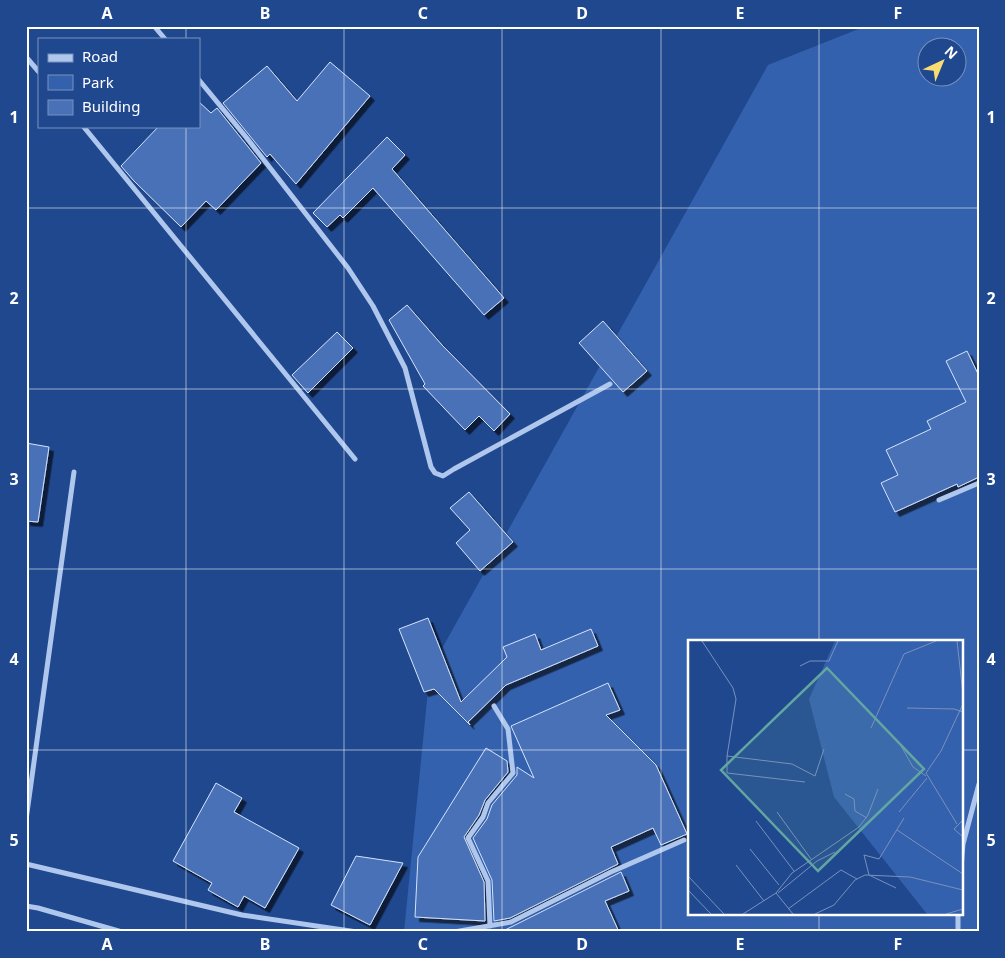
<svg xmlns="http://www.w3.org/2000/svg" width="1005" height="958" font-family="'Noto Sans',sans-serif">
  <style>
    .green { fill: #3461ad; fill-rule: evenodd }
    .building { fill: #4971b7; stroke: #d5e3f9; filter: url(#shadow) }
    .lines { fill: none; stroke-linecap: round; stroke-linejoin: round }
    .street { stroke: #b0c7ed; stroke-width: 5 }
    .grid { fill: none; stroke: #fff; stroke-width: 1; stroke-opacity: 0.55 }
    .inset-road { fill: none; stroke: #7991bc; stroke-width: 1 }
    .view { fill: #63a6a1; fill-opacity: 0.15; stroke: #63a6a1; stroke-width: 2.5 }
    .inset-edge { fill: none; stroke: #fff; stroke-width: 2.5 }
    .neatline { fill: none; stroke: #fff; stroke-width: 2 }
    .grid-label { font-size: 16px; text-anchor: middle; font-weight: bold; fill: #fff }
  </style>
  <defs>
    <filter id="shadow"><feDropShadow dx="4.5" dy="4.5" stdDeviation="0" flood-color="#0009"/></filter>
  </defs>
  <rect width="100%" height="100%" fill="#20488f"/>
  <!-- green -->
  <path class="green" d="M 866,26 L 979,26 L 979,932 L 404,932 L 430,670 L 768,65 ZM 928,48 L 958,48 L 958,78 L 928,78 ZM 689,642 L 961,642 L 961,914 L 689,914 Z"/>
  <!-- building -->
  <g class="building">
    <polygon points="330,62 370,96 296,184 270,154 267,157 223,103 267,66 297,101"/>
    <polygon points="199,102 211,113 217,108 261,163 216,210 206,201 181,227 134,181 121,166 159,126 199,126"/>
    <polygon points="387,137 405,155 392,169 504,298 484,315 373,188 343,218 340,215 327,227 313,213"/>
    <polygon points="407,305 442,345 510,414 494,431 479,416 465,430 423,386 425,384 389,320"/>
    <polygon points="603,321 647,371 623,392 579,343"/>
    <polygon points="337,332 353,348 308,393 292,375"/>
    <polygon points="967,351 979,376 979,477 958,487 957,484 895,512 881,483 898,475 886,450 931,429 927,421 966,402 946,361"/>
    <polygon points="26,443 49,447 38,522 26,521"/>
    <polygon points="469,492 513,542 480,571 456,543 470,530 450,508"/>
    <polygon points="428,618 461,702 507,657 503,647 535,634 541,650 591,629 598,646 506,685 468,722 470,725 434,689 424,692 399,629"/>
    <polygon points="608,683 620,710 606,715 656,765 687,834 661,845 653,828 611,847 618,864 510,918 494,921 492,880 473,838 487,819 492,805 517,775 517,767 534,778 511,726"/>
    <polygon points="486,748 507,761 508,772 485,800 479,815 464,837 484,882 485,921 415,917 418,857"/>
    <polygon points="216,783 242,798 234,812 299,848 265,908 244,896 238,907 208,890 212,883 173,861"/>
    <polygon points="356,856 403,863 370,925 331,905"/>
    <polygon points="621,872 629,891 605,901 619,932 501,932"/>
  </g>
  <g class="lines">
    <!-- street -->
    <g class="street">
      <polyline points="154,26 165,39"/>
      <polyline points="26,57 39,72"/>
      <polyline points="199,80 246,137 348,268 373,306 405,368 431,467 435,473 443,476 454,469 610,384"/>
      <polyline points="83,126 355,459"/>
      <polyline points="939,500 979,483"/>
      <polyline points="26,820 74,472"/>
      <polyline points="26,864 242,915 357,932"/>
      <polyline points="961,868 963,844 979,784"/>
      <polyline points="26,906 38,908 122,932"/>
      <polyline points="490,926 488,881 468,838 483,817 488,803 513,773 508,729 494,706"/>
      <polyline points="454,932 511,922 611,872 684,840"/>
      <polyline points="958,932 958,914"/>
    </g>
  </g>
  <!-- grid -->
  <path class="grid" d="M 186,26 L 186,39M 344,26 L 344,932M 502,26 L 502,932M 661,26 L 661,932M 819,26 L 819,642M 186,126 L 186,932M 26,208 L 979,208M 26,389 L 979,389M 26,569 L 979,569M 26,750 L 689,750M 961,750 L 979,750M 819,914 L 819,932"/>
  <!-- overview -->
  <g transform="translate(688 640)">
    <rect width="275" height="275" fill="#20488f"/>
    <path d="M 147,1 L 275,1 L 275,274 L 239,274 L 146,157 L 121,59 Z" fill="#3461ad"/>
    <path class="inset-road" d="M 14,1 L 45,48 L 48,59 L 39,116 L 104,124 L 127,136 L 136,109M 269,1 L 275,54M 112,26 L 122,21 L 141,21 L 150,1M 219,68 L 266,69 L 275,72M 183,88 L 216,14 L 248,1M 212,104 L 225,127 L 238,136M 39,116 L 39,133 L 117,142M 157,154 L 166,159 L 167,171 L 179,178M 89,172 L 123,219M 211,172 L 239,138M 275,180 L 266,189 L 275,197M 68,181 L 106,231M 269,184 L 238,133 L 253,111 L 275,64M 209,190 L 275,234M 62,209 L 91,245M 48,225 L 76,261M 0,236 L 36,274M 208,248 L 181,235 L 176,215 L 191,219 L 216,178M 0,250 L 23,274M 88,253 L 105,274M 90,253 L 129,221 L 147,212M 100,269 L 153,230 L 169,239M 55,274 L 88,253 L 104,233 L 171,187 L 180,175 L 190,149M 127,274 L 146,265 L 167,240 L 177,235 L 222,237 L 275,250M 258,274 L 275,269"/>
    <path class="view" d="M 139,28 L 236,129 L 130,231 L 33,130 Z"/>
    <rect width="275" height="275" class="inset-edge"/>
  </g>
  <!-- border -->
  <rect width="1005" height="958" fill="none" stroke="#20488f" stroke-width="55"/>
  <!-- legend -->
  <rect x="38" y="38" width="162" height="90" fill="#20488f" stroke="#7991bc"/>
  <rect x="48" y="54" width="25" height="8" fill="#b0c7ed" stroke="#7991bc"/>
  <text x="82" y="62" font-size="15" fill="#ffffff">Road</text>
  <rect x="48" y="75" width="25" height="15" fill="#3461ad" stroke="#7991bc"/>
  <text x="82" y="88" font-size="15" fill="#ffffff">Park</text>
  <rect x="48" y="100" width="25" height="15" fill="#4971b7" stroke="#7991bc"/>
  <text x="82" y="112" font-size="15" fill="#ffffff">Building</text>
  <!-- north arrow -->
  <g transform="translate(942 62) rotate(44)"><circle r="24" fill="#20488f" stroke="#7991bc"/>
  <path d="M0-4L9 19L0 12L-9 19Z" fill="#fadd71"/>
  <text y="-8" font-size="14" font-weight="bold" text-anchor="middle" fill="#ffffff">N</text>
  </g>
  <rect x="28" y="28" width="950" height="902" class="neatline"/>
  <g class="grid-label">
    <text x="107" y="19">A</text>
    <text x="265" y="19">B</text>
    <text x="423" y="19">C</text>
    <text x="582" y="19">D</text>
    <text x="740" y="19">E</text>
    <text x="898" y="19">F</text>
    <text x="14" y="123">1</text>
    <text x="991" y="123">1</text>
    <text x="14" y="304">2</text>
    <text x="991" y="304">2</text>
    <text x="14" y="485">3</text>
    <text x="991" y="485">3</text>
    <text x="14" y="665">4</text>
    <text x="991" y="665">4</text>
    <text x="14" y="846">5</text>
    <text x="991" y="846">5</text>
    <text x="107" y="950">A</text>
    <text x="265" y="950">B</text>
    <text x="423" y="950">C</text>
    <text x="582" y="950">D</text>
    <text x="740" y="950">E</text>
    <text x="898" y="950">F</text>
  </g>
</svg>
